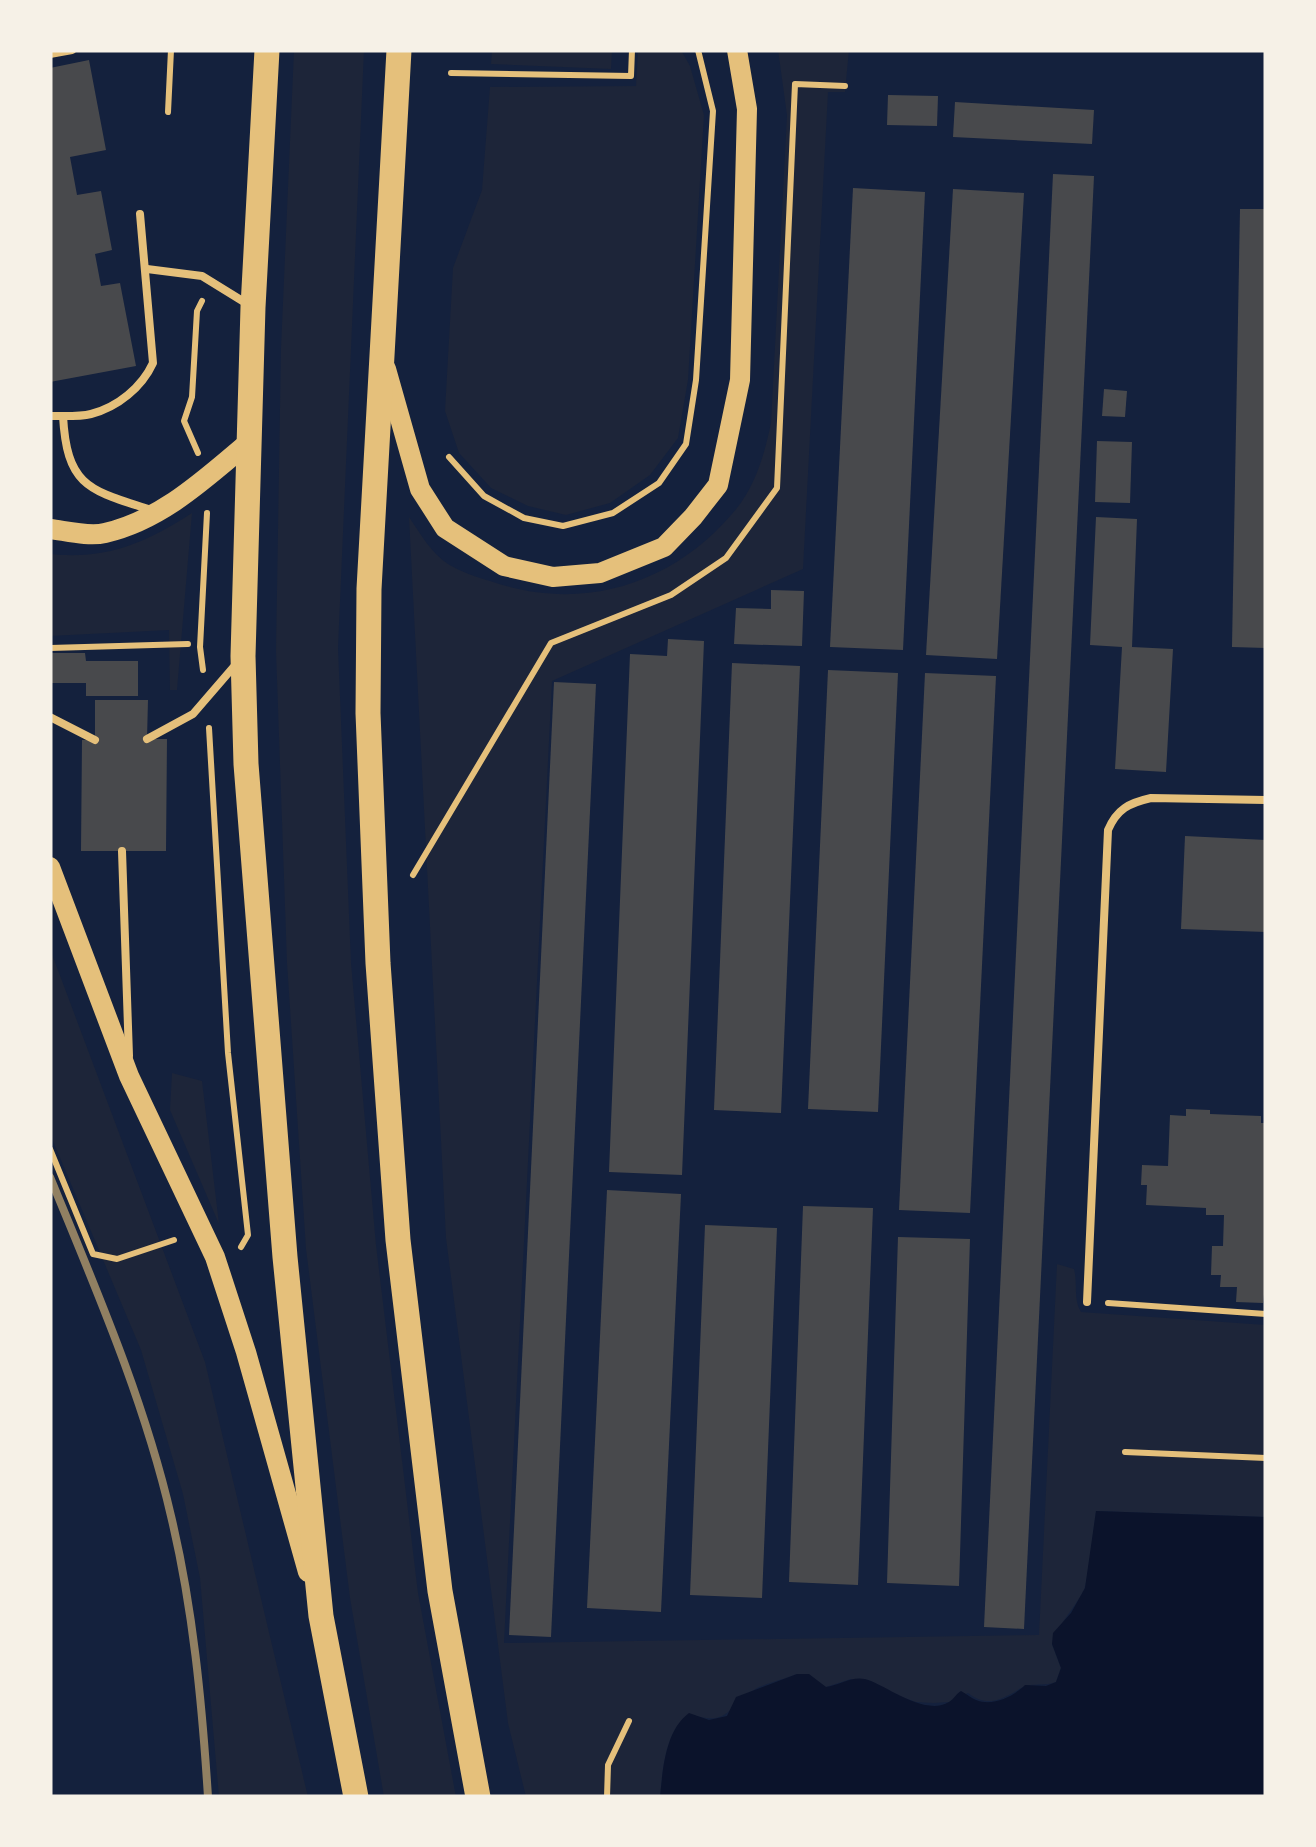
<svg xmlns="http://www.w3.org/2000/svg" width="1316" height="1847" font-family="Arial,sans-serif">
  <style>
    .green { fill: #1d2539 }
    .water { fill: #0b132b }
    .building { fill: #48494c }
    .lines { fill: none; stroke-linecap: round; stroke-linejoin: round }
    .path { stroke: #e5c07b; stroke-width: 6 }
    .service { stroke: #e5c07b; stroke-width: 8 }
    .secondary { stroke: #e5c07b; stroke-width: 20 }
    .primary { stroke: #e5c07b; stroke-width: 25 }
    .rail { stroke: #918062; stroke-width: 8 }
  </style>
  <rect width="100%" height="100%" fill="#14213d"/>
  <!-- green -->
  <g class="green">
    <polygon points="294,50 364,50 338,648 351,963 376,1245 418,1593 456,1797 384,1797 350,1598 306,1249 287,963 276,651 281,348"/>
    <polygon points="492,50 612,50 611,69 491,64"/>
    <polygon points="638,50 681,50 690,66 704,115 688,380 678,438 650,475 610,503 566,515 528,506 491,488 459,453 445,411 453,268 482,190 490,87 636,86"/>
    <path d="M 778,50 L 849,50 L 845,92 L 828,92 L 803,569 L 552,681 L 504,1643 L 1039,1635 L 1057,1264 L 1074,1269 C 1078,1284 1073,1299 1081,1312 L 1266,1325 L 1266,1517 L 1096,1511 C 1094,1525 1088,1580 1084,1590 C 1074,1609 1059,1623 1052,1644 L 1061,1668 L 1056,1682 C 1046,1686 1031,1683 1023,1687 C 1004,1698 988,1709 968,1693 L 949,1702 L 933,1703 L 916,1702 L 851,1679 L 826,1687 L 797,1674 C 783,1680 763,1683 751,1692 C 724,1711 728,1726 689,1714 C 665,1731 663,1769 660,1797 L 526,1797 L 508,1723 L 446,1238 L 409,517 C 420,533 431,553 448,564 C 461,572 476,577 490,581 C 581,613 671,585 732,514 C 755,488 764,456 771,423 L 787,115 Z"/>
    <path d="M 192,513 L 177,690 L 170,690 L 169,630 L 50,636 L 50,554 C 106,560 146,543 192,513 Z"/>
    <polygon points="50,949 205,1362 308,1797 219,1797 200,1578 183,1494 141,1350 50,1134"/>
    <polygon points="172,1073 202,1081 219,1224 170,1110"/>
  </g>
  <!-- water -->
  <path class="water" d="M 1096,1511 L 1266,1517 L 1266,1797 L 660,1797 C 663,1769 665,1731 689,1713 L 709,1720 L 727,1716 L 736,1697 L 797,1674 L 809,1674 L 826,1687 C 839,1685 852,1676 865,1679 C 885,1684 924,1717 949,1702 C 954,1699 956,1694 961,1691 C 967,1694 971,1698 976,1700 C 993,1707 1014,1696 1025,1685 L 1046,1686 L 1056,1682 L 1061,1668 L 1052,1644 L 1053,1633 L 1071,1613 L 1085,1588 Z"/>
  <!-- building -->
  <g class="building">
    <polygon points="89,60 106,150 70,157 77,195 101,191 112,250 95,254 101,286 120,283 136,366 50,382 50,68"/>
    <polygon points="888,95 938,96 937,126 887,125"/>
    <polygon points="955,102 1094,110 1092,144 953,137"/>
    <polygon points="1053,174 1094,176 1024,1629 984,1627"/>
    <polygon points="853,188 925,192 903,650 830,647"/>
    <polygon points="953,189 1024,193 997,659 926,655"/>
    <polygon points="1240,209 1266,209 1266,648 1232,647"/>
    <polygon points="1104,389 1127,391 1125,417 1102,416"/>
    <polygon points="1097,441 1132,442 1130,503 1095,502"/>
    <polygon points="1096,517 1137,519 1132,647 1173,649 1166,772 1115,769 1122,647 1090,645"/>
    <polygon points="771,590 804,591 802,646 734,644 736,608 771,609"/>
    <polygon points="668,639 704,641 682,1175 609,1172 630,654 667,656"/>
    <polygon points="50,653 85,653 86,661 138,661 138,696 86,696 86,683 50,683"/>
    <polygon points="732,663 800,666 781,1113 714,1110"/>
    <polygon points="828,670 898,673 878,1112 808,1109"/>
    <polygon points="925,673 996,676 970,1213 899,1210"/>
    <polygon points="554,682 596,684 551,1637 509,1635"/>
    <polygon points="95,700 148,700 147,739 167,739 166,851 81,851 82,740 95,740"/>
    <polygon points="1185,836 1266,840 1266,932 1181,929"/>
    <polygon points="1186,1109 1210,1110 1210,1114 1261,1116 1261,1123 1266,1123 1266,1277 1263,1303 1236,1302 1237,1287 1220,1287 1221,1275 1211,1275 1212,1246 1223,1246 1224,1215 1206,1215 1206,1208 1146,1205 1147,1185 1141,1185 1142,1165 1168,1166 1170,1115 1186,1116"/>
    <polygon points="607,1190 681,1194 661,1612 587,1608"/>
    <polygon points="803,1206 873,1208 858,1585 789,1582"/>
    <polygon points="705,1225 777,1228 762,1598 690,1595"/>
    <polygon points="898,1237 970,1239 959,1586 887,1583"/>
  </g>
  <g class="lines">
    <!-- path -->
    <g class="path">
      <polyline points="451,73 631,76 632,50"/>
      <polyline points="168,112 171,50"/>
      <polyline points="198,453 184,421 192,397 197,311 202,301"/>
      <polyline points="449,457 484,496 524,518 563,526 613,513 659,483 686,444 696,380 713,111 698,50"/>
      <polyline points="50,648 188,644"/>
      <polyline points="203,670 200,647 207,513"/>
      <polyline points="209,728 228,1053 248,1235 241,1247"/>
      <polyline points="413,875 551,643 671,595 726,558 777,488 795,84 845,86"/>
      <polyline points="50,1149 93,1254 117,1259 174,1240"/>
      <polyline points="1108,1303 1266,1314"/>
      <polyline points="1125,1452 1266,1458"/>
      <polyline points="607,1797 608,1765 629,1721"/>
    </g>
    <!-- service -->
    <g class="service">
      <polyline points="50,54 72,50"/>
      <polyline points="147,269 202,276 249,305"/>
      <path d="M 50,416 C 63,416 79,417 91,414 C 118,407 142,387 153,363 L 140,214"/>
      <path d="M 63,416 C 67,487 89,490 151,510"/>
      <polyline points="50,717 95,740"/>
      <polyline points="147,739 193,714 237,663"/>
      <polyline points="122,851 129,1056"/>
      <path d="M 1087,1302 L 1108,830 C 1117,809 1129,803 1151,798 L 1266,800"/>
    </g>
    <!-- secondary -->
    <g class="secondary">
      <polyline points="386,369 420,489 445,528 504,566 553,577 600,573 664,547 693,517 718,485 740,380 747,109 737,50"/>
      <path d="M 50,529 C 66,531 89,537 105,533 C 162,520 206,478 249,442"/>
      <polyline points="50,867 129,1076 215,1257 246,1352 308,1572"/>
    </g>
    <!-- primary -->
    <g class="primary">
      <polyline points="267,50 253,307 243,656 246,764 285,1257 321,1616 356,1797"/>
      <polyline points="399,50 369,589 368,713 378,963 398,1240 440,1591 478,1797"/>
    </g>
    <!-- rail -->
    <path class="rail" d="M 50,1177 C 95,1287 144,1399 171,1516 C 193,1608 202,1703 208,1797"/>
  </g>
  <!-- border -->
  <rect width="1316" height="1847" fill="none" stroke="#f6f1e7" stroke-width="105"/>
</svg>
